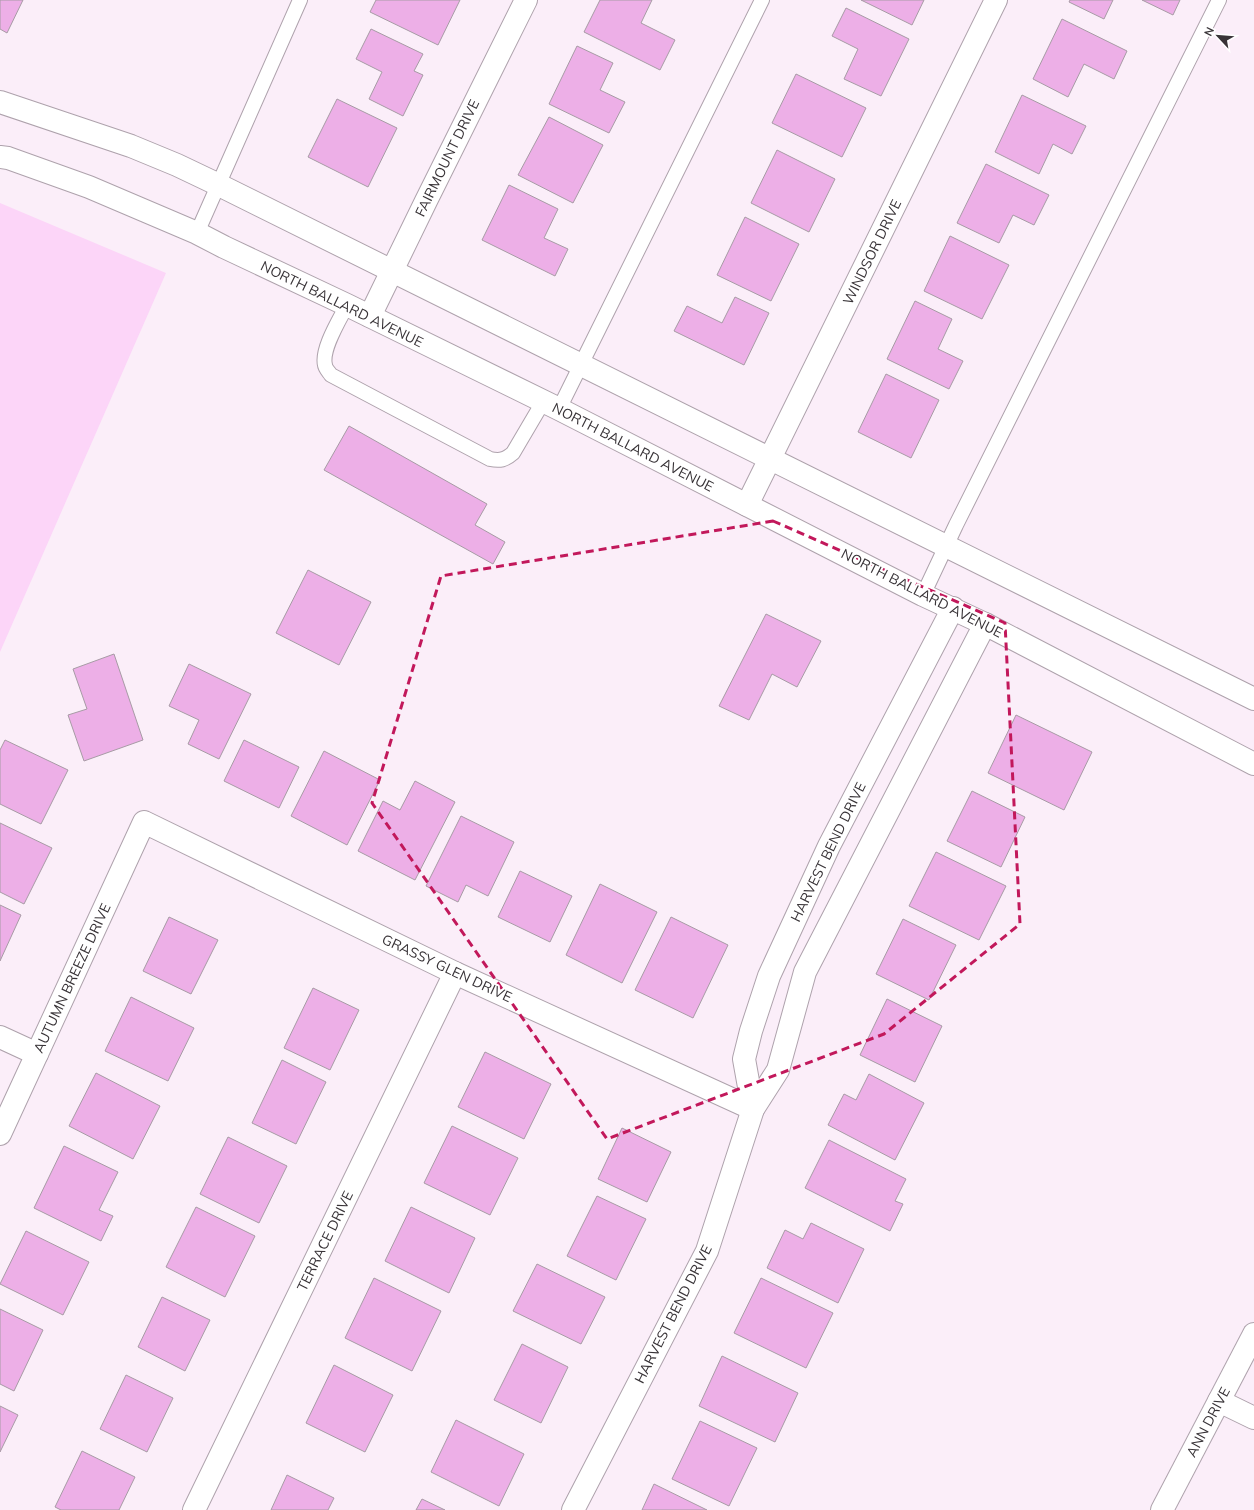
<svg xmlns="http://www.w3.org/2000/svg" width="1254" height="1510" font-family="Mulish,sans-serif">
  <style>
    .green { fill: #fcd5f8 }
    .building { fill: #edafe7; stroke: #a79ba5 }
    .lines { fill: none; stroke-linecap: round; stroke-linejoin: round }
    .lane-casing { stroke: #aea2ac; stroke-width: 16 }
    .street-casing { stroke: #aea2ac; stroke-width: 24 }
    .secondary-casing { stroke: #aea2ac; stroke-width: 24 }
    .lane { stroke: #fff; stroke-width: 14 }
    .street { stroke: #fff; stroke-width: 22 }
    .secondary { stroke: #fff; stroke-width: 22 }
    .marked { fill: none; stroke: #c2185b; stroke-width: 3; stroke-dasharray: 8 5; stroke-linejoin: round }
    .labels { text-anchor: middle; stroke-width: 4; stroke-linejoin: round; paint-order: stroke }
    .street-label { font-size: 14px; fill: #383337; stroke: #fff }
  </style>
  <rect width="100%" height="100%" fill="#fbeef9"/>
  <!-- green -->
  <polygon class="green" points="0,203 166,273 0,652"/>
  <!-- building -->
  <g class="building">
    <polygon points="0,0 23,0 7,33 0,29"/>
    <polygon points="376,0 460,0 438,45 370,12"/>
    <polygon points="600,0 652,0 641,23 675,40 660,70 584,32"/>
    <polygon points="861,0 924,0 912,25"/>
    <polygon points="1070,0 1113,0 1104,19 1069,2"/>
    <polygon points="1142,0 1180,0 1173,15"/>
    <polygon points="846,8 909,39 881,96 844,79 858,49 832,36"/>
    <polygon points="1062,19 1127,51 1114,79 1084,64 1068,97 1033,79"/>
    <polygon points="371,29 423,54 414,71 423,75 403,116 369,99 382,72 356,59"/>
    <polygon points="577,46 613,63 600,90 625,102 609,133 549,104"/>
    <polygon points="796,74 866,108 842,157 772,123"/>
    <polygon points="1022,95 1086,126 1072,154 1053,144 1039,174 995,152"/>
    <polygon points="337,99 397,128 368,187 308,157"/>
    <polygon points="549,117 603,145 573,203 518,175"/>
    <polygon points="777,150 835,179 809,232 751,203"/>
    <polygon points="986,164 1049,195 1034,225 1013,215 999,243 957,223"/>
    <polygon points="509,185 558,209 544,238 568,249 555,276 482,240"/>
    <polygon points="745,217 799,244 771,301 717,275"/>
    <polygon points="950,236 1009,265 982,319 924,291"/>
    <polygon points="735,297 769,313 744,365 674,331 687,306 722,323"/>
    <polygon points="915,301 952,319 938,349 963,361 949,389 887,359"/>
    <polygon points="886,374 939,400 911,458 858,432"/>
    <polygon points="349,426 487,504 475,525 505,542 493,564 324,470"/>
    <polygon points="308,570 371,602 339,665 276,633"/>
    <polygon points="766,614 821,641 797,687 772,674 749,720 719,706"/>
    <polygon points="114,654 143,740 84,761 68,715 87,709 73,669"/>
    <polygon points="189,664 251,694 219,759 188,744 199,720 169,706"/>
    <polygon points="1016,715 1092,752 1064,810 988,773"/>
    <polygon points="5,740 68,770 41,824 0,804 0,750"/>
    <polygon points="244,740 299,767 279,808 224,781"/>
    <polygon points="324,751 380,780 347,845 291,816"/>
    <polygon points="415,781 455,802 415,880 358,851 383,801 400,810"/>
    <polygon points="972,791 1025,817 1001,867 947,841"/>
    <polygon points="461,816 514,842 488,896 466,885 458,902 426,886"/>
    <polygon points="0,823 52,848 24,904 0,892"/>
    <polygon points="936,852 1006,886 979,940 909,906"/>
    <polygon points="520,871 572,896 550,942 498,917"/>
    <polygon points="600,884 657,912 622,983 566,955"/>
    <polygon points="0,905 21,915 0,961"/>
    <polygon points="169,917 218,940 191,994 143,971"/>
    <polygon points="671,917 728,945 693,1018 635,990"/>
    <polygon points="903,919 956,945 929,1000 876,974"/>
    <polygon points="313,988 359,1010 330,1070 284,1048"/>
    <polygon points="131,997 194,1028 168,1081 105,1051"/>
    <polygon points="887,999 942,1026 915,1082 860,1055"/>
    <polygon points="485,1052 551,1084 524,1139 458,1107"/>
    <polygon points="282,1060 326,1082 296,1144 252,1123"/>
    <polygon points="96,1073 160,1106 133,1159 69,1126"/>
    <polygon points="869,1074 924,1103 895,1160 828,1125 844,1094 856,1100"/>
    <polygon points="452,1126 518,1158 490,1215 424,1183"/>
    <polygon points="622,1128 671,1152 647,1202 598,1179"/>
    <polygon points="228,1137 287,1166 259,1223 200,1194"/>
    <polygon points="829,1140 906,1179 895,1201 903,1204 890,1231 805,1188"/>
    <polygon points="64,1146 118,1172 99,1210 113,1216 101,1241 34,1208"/>
    <polygon points="597,1196 646,1219 616,1280 567,1256"/>
    <polygon points="196,1207 255,1236 225,1297 166,1267"/>
    <polygon points="411,1207 475,1238 449,1293 385,1261"/>
    <polygon points="811,1223 864,1249 838,1303 767,1268 785,1230 803,1239"/>
    <polygon points="26,1231 89,1262 63,1315 0,1284"/>
    <polygon points="537,1264 605,1297 581,1344 513,1311"/>
    <polygon points="374,1278 441,1311 412,1371 345,1338"/>
    <polygon points="761,1278 833,1313 806,1368 734,1333"/>
    <polygon points="162,1297 210,1320 185,1371 138,1347"/>
    <polygon points="0,1309 43,1330 14,1391 0,1384"/>
    <polygon points="522,1344 568,1367 541,1423 494,1400"/>
    <polygon points="722,1356 798,1393 775,1442 699,1406"/>
    <polygon points="334,1365 393,1395 365,1452 306,1423"/>
    <polygon points="126,1375 173,1398 147,1452 100,1429"/>
    <polygon points="0,1406 18,1415 0,1452"/>
    <polygon points="456,1420 524,1454 499,1506 431,1472"/>
    <polygon points="700,1421 757,1448 729,1506 672,1479"/>
    <polygon points="82,1451 135,1477 119,1510 61,1510 55,1507"/>
    <polygon points="287,1475 334,1498 328,1510 271,1510"/>
    <polygon points="654,1484 707,1510 642,1510"/>
    <polygon points="422,1499 445,1510 416,1510"/>
  </g>
  <g class="lines">
    <defs>
      <g id="lane">
        <polyline points="197,233 300,0"/>
        <path d="M 347,305 C 340,319 321,349 325,365 C 325,368 329,372 331,375 L 490,459 C 500,461 505,460 513,453 L 543,402"/>
        <polyline points="559,409 762,0"/>
        <polyline points="923,595 956,525 1219,0"/>
      </g>
      <g id="street">
        <polyline points="370,316 426,201 526,0"/>
        <polyline points="747,505 996,0"/>
        <polyline points="0,1037 37,1054"/>
        <polyline points="753,1109 744,1059 751,1031 769,976 829,846 953,608"/>
        <polyline points="0,1134 144,822 455,973 753,1109"/>
        <polyline points="1219,1401 1254,1418"/>
        <polyline points="194,1510 455,973"/>
        <polyline points="573,1510 707,1251 753,1109 778,1070 805,972 985,624"/>
        <polyline points="1162,1510 1254,1334"/>
      </g>
      <g id="secondary">
        <polyline points="0,102 131,146 177,165 219,185 1254,699"/>
        <polyline points="0,157 8,158 89,187 197,233 224,247 347,305 559,409 923,595 985,624 1254,764"/>
      </g>
    </defs>
    <!-- lane casing -->
    <use href="#lane" class="lane-casing"/>
    <!-- street casing -->
    <use href="#street" class="street-casing"/>
    <!-- secondary casing -->
    <use href="#secondary" class="secondary-casing"/>
    <!-- lane -->
    <use href="#lane" class="lane"/>
    <!-- street -->
    <use href="#street" class="street"/>
    <!-- secondary -->
    <use href="#secondary" class="secondary"/>
  </g>
  <!-- marked area -->
  <path class="marked" d="M 773,521 L 1005,623 L 1020,924 L 884,1034 L 607,1139 L 372,803 L 441,576 Z"/>
  <g class="labels">
    <!-- street labels -->
    <g class="street-label">
      <text transform="translate(447 158) rotate(-64)" y="5">FAIRMOUNT DRIVE</text>
      <text transform="translate(872 252) rotate(-64)" y="5">WINDSOR DRIVE</text>
      <text transform="translate(342 304) rotate(26)" y="5">NORTH BALLARD AVENUE</text>
      <text transform="translate(633 447) rotate(27)" y="5">NORTH BALLARD AVENUE</text>
      <text transform="translate(922 593) rotate(27)" y="5">NORTH BALLARD AVENUE</text>
      <text transform="translate(828 852) rotate(-64)" y="5">HARVEST BEND DRIVE</text>
      <text transform="translate(447 968) rotate(25)" y="5">GRASSY GLEN DRIVE</text>
      <text transform="translate(72 978) rotate(-65)" y="5">AUTUMN BREEZE DRIVE</text>
      <text transform="translate(325 1241) rotate(-64)" y="5">TERRACE DRIVE</text>
      <text transform="translate(673 1314) rotate(-63)" y="5">HARVEST BEND DRIVE</text>
      <text transform="translate(1208 1422) rotate(-62)" y="5">ANN DRIVE</text>
    </g>
  </g>
  <!-- north arrow -->
  <g transform="translate(1218 36) rotate(296)" stroke="#ffffff" stroke-width="3" paint-order="stroke">
  <path d="M0-3L7 15L0 10L-7 15Z" fill="#383337"/>
  <text y="-6" font-size="11" font-weight="bold" text-anchor="middle" fill="#383337">N</text>
  </g>
</svg>
